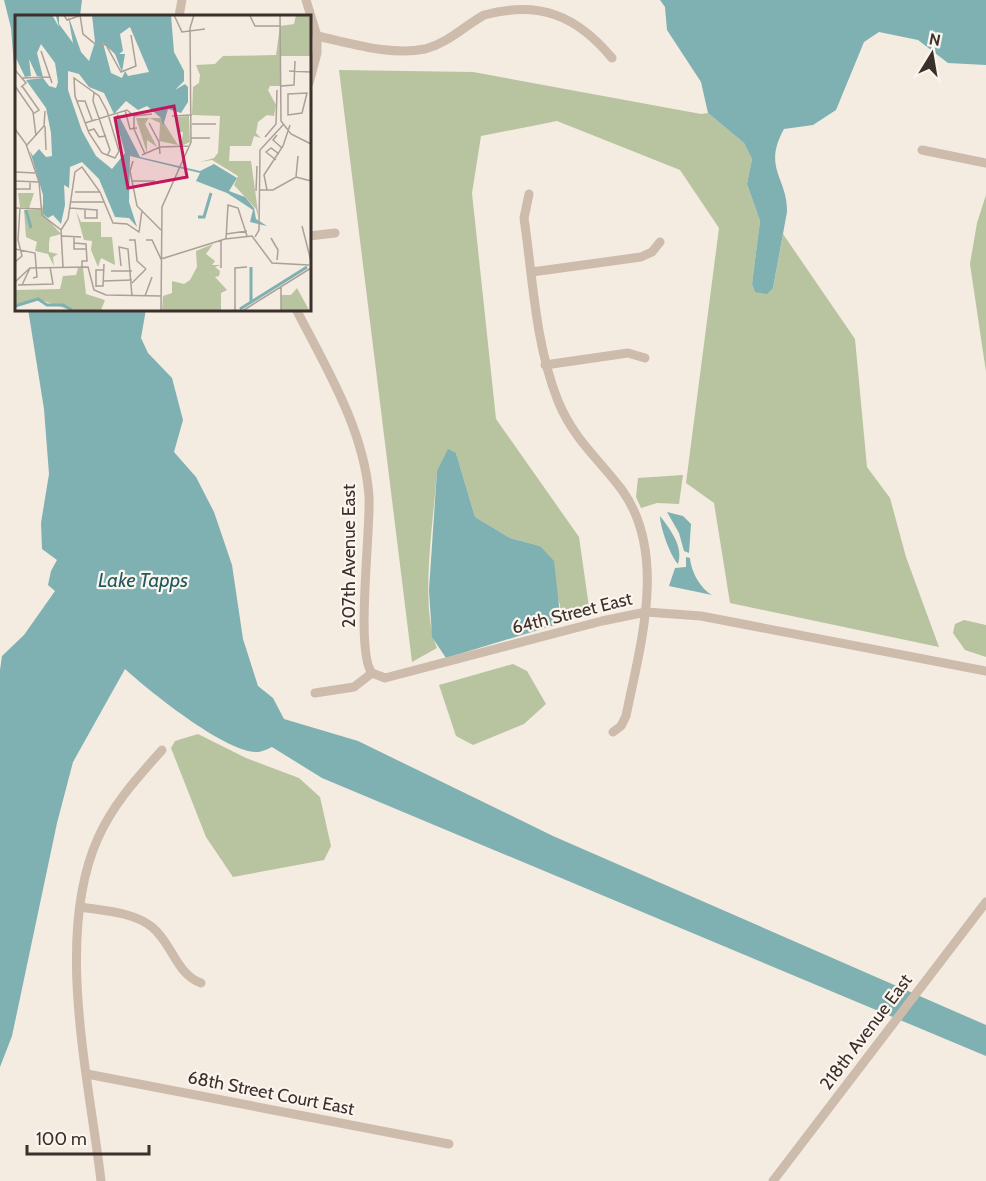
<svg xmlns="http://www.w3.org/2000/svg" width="986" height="1181" font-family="Cabin,sans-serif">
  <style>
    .green { fill: #b8c4a0 }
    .water { fill: #7fb0b2 }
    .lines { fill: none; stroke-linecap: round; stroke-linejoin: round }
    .minor { stroke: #cdbbac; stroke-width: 9 }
    .labels { text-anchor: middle; stroke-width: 4.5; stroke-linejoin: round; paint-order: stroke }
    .street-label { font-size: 18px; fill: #3b302b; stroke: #fbf5ee }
    .water-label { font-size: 20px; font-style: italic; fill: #1f5a5e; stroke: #fbf5ee }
    .inset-river { fill: none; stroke: #7fb0b2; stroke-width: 3 }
    .inset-road { fill: none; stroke: #aaa098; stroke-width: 1.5 }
    .view { fill: #c2185b; fill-opacity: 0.15; stroke: #c2185b; stroke-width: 3 }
    .inset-edge { fill: none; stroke: #3b302b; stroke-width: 3 }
  </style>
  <rect width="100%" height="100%" fill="#f4ebe1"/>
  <!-- green -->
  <g class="green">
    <path d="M 339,70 L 473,72 L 701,114 L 708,113 L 744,143 L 752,159 L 747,184 L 760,221 L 752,284 L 755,292 L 773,288 L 783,234 L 855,339 L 867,467 L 890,498 L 906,557 L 939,647 L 730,603 L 714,503 L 686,483 L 719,228 L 680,170 L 557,121 L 481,136 L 472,193 L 496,419 L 579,537 L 589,607 L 561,623 L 560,605 L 540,546 L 510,538 L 475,517 L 456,453 L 437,471 C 434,519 419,605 437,648 L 412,662 Z"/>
    <polygon points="986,195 986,372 970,264 977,223"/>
    <polygon points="683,475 679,504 657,503 641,508 636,497 638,478"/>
    <polygon points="964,620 986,625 986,657 965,650 953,633 955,624"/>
    <polygon points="513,664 527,671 546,704 524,724 473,745 456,736 439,685"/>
    <polygon points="198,734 246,758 299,778 320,797 331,846 324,860 233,877 206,837 171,748 175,741"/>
  </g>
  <!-- water -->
  <g class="water">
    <polygon points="4,0 82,0 80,16 16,16 16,90 11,28"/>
    <path d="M 660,0 L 986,0 L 986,65 L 948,63 L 918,40 L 879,32 L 864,42 L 836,110 L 813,125 L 784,129 C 762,169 788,178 787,212 L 773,288 L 767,294 L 755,292 L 752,284 L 760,221 L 747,184 L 752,159 L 744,143 L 708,113 L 701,82 L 667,30 L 665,7 Z"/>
    <path d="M 28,309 L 146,309 L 141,338 L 148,353 L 172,378 L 183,420 L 174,452 L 196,477 L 214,512 L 232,565 L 243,639 L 258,686 L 273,698 L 284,719 L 358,741 L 553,836 L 986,1025 L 986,1056 L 322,778 L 272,747 C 268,749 263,751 259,752 C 228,755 148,690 125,669 L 73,762 L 57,823 L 12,1036 L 0,1067 L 0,670 L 2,656 L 24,635 L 55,591 L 48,585 L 51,571 L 57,560 L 42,549 L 41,523 L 49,474 L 44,409 Z"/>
    <polygon points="448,449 456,453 475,517 510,538 540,546 554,561 561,623 446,658 432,637 429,590 437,471"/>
    <polygon points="667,512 683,516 691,524 689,553 684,551 679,533"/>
    <path d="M 660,516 C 670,529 684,547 678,564 C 671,557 660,528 660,516 Z"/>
    <path d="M 686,557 L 690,558 C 691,572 701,589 712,595 L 669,586 L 675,568 L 686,567 Z"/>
  </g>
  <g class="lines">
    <!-- minor -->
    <g class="minor">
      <path d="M 306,0 L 317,36 C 351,43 390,56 425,49 C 448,43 463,27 484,15 C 540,0 577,16 612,58"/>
      <polyline points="179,16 182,0"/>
      <polyline points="309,83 317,53 317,36"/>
      <polyline points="922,150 986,163"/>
      <path d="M 529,194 L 524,218 C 533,279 535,343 558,401 C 574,440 599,459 622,490 C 668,554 640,646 626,716 L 621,726 L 613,732"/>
      <polyline points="309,236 335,233"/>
      <polyline points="532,272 641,257 652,252 660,242"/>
      <path d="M 296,309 C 326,368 364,429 369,496 C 371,530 355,652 372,673"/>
      <polyline points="545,365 628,353 645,358"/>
      <polyline points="315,693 354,687 372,673 385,678 602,621 646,612 701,616 986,671"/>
      <path d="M 81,907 C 105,911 133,912 152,927 C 172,943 176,974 201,983"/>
      <polyline points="87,1074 449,1144"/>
      <path d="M 101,1181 C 89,1078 54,936 98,838 C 113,804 138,777 162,750"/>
      <polyline points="773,1181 986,902"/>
    </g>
  </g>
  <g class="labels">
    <!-- street labels -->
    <g class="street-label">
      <text transform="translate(349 556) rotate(-90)" y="6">207th Avenue East</text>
      <text transform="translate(572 613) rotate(-14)" y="6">64th Street East</text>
      <text transform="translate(866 1032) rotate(-53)" y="6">218th Avenue East</text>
      <text transform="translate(271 1093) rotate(11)" y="6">68th Street Court East</text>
    </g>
    <!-- water labels -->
    <g class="water-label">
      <text x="143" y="587">Lake Tapps</text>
    </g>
  </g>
  <!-- overview -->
  <g transform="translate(15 15)">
    <rect width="296" height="296" fill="#f4ebe1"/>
    <path d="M 281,0 L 295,0 L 295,41 L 265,41 L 266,71 L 255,71 L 253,75 L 261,90 L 259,101 L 252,100 L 243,107 L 241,118 L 246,123 L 239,121 L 236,131 L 215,131 L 214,146 L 236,146 L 244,204 L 241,194 L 219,170 L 223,161 L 197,145 L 185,147 L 199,143 L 203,138 L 205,101 L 177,100 L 178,72 L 184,68 L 185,60 L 181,50 L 200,49 L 208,41 L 261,40 L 265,11 L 279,9 ZM 174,101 L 175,127 L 166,131 L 168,117 L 164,117 L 161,102 ZM 121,103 L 146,103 L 163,130 L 144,126 L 145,108 L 134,103 L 130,109 L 142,132 L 132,125 L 132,138 ZM 3,178 L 19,178 L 14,193 L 5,192 ZM 28,190 L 28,199 L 46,219 L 35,222 L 34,228 L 34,237 L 43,239 L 38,242 L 39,251 L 33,239 L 20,236 L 22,227 L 11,222 L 9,195 L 27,194 ZM 61,196 L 66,207 L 86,207 L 86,222 L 97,222 L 100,250 L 86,243 L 83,252 L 76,235 L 77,226 L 69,225 ZM 198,229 L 191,239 L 200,246 L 197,250 L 206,250 L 200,252 L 205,256 L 204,261 L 200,262 L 212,275 L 206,278 L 206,295 L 147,295 L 148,281 L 157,278 L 157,266 L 169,269 L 175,265 L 182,252 L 181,236 ZM 63,253 L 68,253 L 71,279 L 90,285 L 86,295 L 55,295 L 23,284 L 0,290 L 0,267 L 1,275 L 45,274 L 48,261 L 61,260 ZM 282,273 L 294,295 L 266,295 L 266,280 L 276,280 Z" fill="#b8c4a0"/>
    <path d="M 0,0 L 37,0 L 44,12 L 41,1 L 44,0 L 44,9 L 58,28 L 53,0 L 66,37 L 74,46 L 80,27 L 77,0 L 156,0 L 159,37 L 169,56 L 169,66 L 160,75 L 170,69 L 173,72 L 173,87 L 166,98 L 153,94 L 148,111 L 146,103 L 132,91 L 123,95 L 111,86 L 99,99 L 89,78 L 74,72 L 64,59 L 53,56 L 53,75 L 67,116 L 81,141 L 97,154 L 110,138 L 100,102 L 103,99 L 125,142 L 185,156 L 199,149 L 222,163 L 214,176 L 230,182 L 239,193 L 241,204 L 252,211 L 235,207 L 238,195 L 212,178 L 181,166 L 185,158 L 115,141 L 114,187 L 122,212 L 114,203 L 100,202 L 84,164 L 67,147 L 55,152 L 54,173 L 49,170 L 50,190 L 46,209 L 38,200 L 33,203 L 28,199 L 28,180 L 15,136 L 18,141 L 24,134 L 31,142 L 37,141 L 36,118 L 31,93 L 11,65 L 28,63 L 34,71 L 41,73 L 43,67 L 40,48 L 26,29 L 22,38 L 28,62 L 22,61 L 14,44 L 16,61 L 10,62 L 0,41 ZM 115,12 L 134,57 L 113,61 L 110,56 L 107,63 L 96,58 L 88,28 L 100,39 L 107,57 L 110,39 L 104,39 L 108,36 L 105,19 Z" fill="#7fb0b2" fill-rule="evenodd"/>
    <path class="inset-river" d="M 11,195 L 16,213M 183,202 L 189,202 L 196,178M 236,252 L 236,287M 0,291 L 23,284 L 32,290 L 48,290 L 57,295M 225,294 L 292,252"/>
    <path class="inset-road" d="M 49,0 L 52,5 L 64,1M 65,0 L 68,19 L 79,28 L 91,30 L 106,57 L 121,51 L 116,20M 159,0 L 167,17 L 190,14M 265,0 L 266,106 L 276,119 L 296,129M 235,1 L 240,11 L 265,11M 26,36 L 37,68M 0,55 L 11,68 L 6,72M 274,56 L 295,57M 7,63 L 35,62M 59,63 L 84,81 L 92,96 L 104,136 L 100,143 L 87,138 L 74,118 L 60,81 ZM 0,71 L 18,97 L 21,121M 7,71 L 24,95 L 18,99M 266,71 L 279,70 L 280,46M 79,78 L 78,86 L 95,135 L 92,141M 292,78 L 287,98 L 273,100 L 273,79 ZM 62,86 L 70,86 L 77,105M 110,95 L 115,114 L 122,113M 119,101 L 119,114 L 130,139M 157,101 L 177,100M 70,108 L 112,95 L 119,101 L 137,99M 134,108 L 144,127 L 145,139M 177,109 L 201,109M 30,111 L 31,135M 0,114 L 11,129 L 24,167 L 27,200 L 46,215 L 48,252M 73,116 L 79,114 L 84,122 L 91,121M 262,120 L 258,125 L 267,133M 250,122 L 261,109 L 262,75M 176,123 L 195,123M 11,131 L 29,111 L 30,96M 127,140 L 145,132 L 175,131M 261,145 L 251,137 L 256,133 L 264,139M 118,146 L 115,156 L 122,191 L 146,215M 0,157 L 20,158M 281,162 L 283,141M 0,166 L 24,167M 117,166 L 140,166M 0,174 L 15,174 L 15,167M 244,175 L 258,175 L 281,162 L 296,166M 252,175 L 249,160 L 268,131 L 275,110M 241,176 L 242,151M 60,177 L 85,177M 56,187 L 89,187M 0,193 L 27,194M 55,193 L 82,195 L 82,203 L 70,203 L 70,195M 287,211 L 296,246M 46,215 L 53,204 L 60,157 L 67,152 L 85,177 L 98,208 L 112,209 L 124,217 L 127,195M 211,219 L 232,216M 47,221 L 66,222M 59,222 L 59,234 L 71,234M 240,222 L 244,215 L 245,135 L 268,110M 256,223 L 263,235 L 262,245M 211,224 L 213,190 L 223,193 L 232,221M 114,225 L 120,225 L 122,246 L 131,254M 131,225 L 137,225 L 146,244 L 210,224 L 237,221 L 257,248 L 294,250M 206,225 L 206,253M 59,228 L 71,229 L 72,246 L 67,246 L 67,252M 0,234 L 20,238 L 22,262 L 18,263M 0,247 L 7,241 L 3,225 L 5,193M 106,251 L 104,232 L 113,234 L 117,281M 96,256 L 117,256M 88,266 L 117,265M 0,267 L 15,253 L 73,252 L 79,275 L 91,280 L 146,281M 117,268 L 131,254M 3,270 L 38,269 L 35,252M 7,270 L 15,253M 81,271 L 88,271 L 89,249M 81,272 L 81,255 L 88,255M 266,272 L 266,295M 130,281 L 137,262M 146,295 L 147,192 L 176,127 L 175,13 L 179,0M 220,295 L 220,253 L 232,252M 229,295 L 296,253"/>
    <path class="view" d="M 159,91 L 172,162 L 113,173 L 100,103 Z"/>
    <rect width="296" height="296" class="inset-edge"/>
  </g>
  <!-- north arrow -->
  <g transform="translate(932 54) rotate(11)" stroke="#fbf5ee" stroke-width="4.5" paint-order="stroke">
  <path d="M0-4.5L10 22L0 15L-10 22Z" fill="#3b302b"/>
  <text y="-9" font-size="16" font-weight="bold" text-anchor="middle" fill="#3b302b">N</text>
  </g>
  <!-- scale -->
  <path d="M27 1145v9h122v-9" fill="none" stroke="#3b302b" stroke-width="3"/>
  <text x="36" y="1145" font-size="18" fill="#3b302b" stroke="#fbf5ee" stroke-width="4.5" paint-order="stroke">100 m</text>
</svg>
